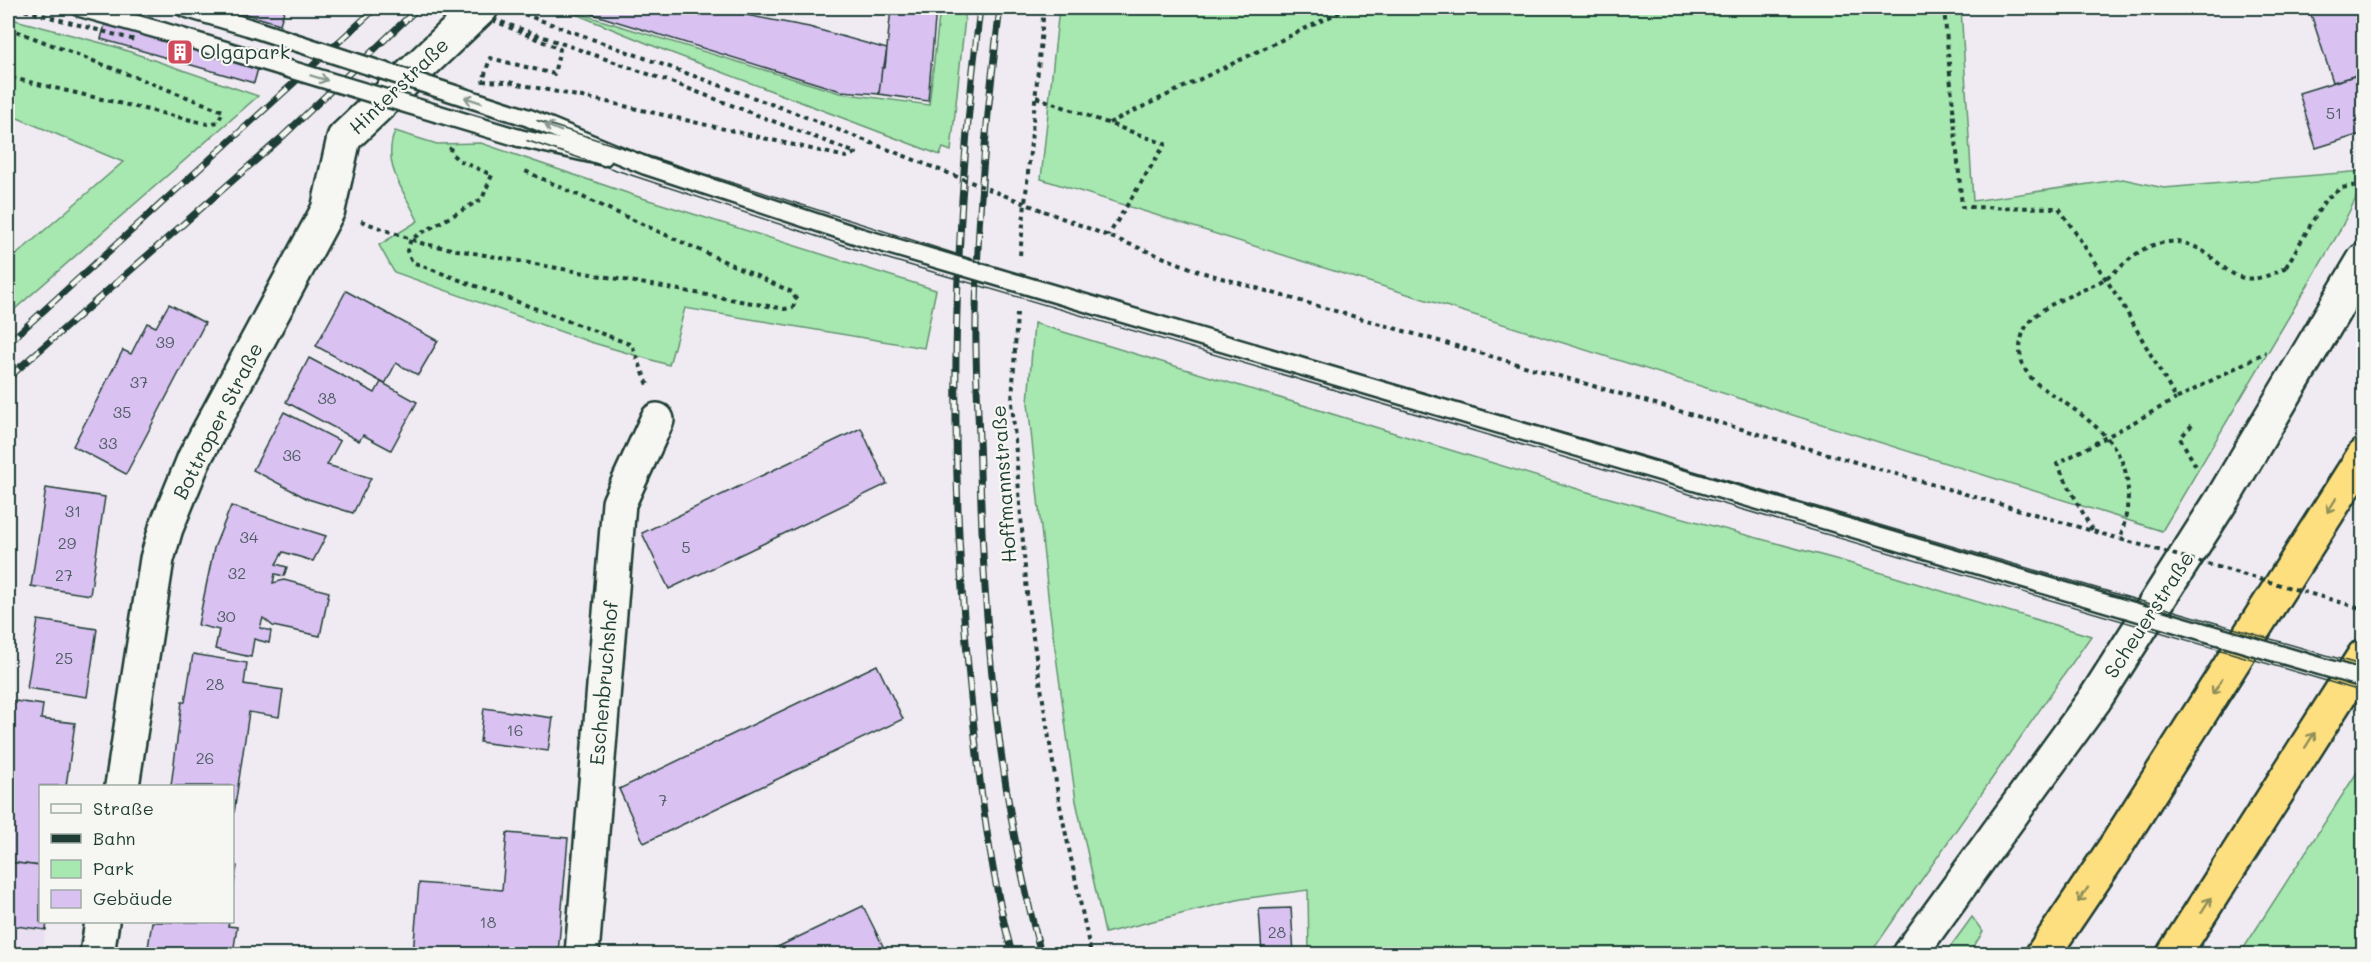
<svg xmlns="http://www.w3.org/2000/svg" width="2371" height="962" font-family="Mali,sans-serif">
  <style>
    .built { fill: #e9def2 }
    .green { fill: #a7e7b0; stroke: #639272; stroke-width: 1.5 }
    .building { fill: #d9c1f1; stroke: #1f3d34; stroke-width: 1.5 }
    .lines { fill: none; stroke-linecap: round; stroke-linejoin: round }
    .lane-casing { stroke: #1f3d34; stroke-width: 21 }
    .street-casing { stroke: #1f3d34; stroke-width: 38 }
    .highway-casing { stroke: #1f3d34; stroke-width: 38 }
    .path { stroke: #1f3d34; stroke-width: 4; stroke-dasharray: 4.5 4.5; stroke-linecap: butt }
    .lane { stroke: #f6f6f2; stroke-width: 16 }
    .street { stroke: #f6f6f2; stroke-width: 33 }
    .highway { stroke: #fedf80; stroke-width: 33 }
    .tram { stroke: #1f3d34; stroke-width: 1.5 }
    .rail-casing { stroke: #1f3d34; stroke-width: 7 }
    .rail { stroke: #f6f6f2; stroke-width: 4.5; stroke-dasharray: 14; stroke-linecap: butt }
    .lane-bridge-casing { stroke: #1f3d34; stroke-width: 21; stroke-linecap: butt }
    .path-bridge { stroke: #1f3d34; stroke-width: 4; stroke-dasharray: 4.5 4.5; stroke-linecap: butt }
    .lane-bridge { stroke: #f6f6f2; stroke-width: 16 }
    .oneway { stroke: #8a9a93 }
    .oneway2 { stroke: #8e8e5a }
    .labels { text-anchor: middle; stroke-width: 4.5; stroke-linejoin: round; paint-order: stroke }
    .number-label { font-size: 16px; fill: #4e5e63 }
    .poi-label { font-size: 20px; fill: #1f3d34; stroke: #f6f6f2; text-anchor: start }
    .street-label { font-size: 20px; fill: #1f3d34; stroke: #f6f6f2 }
  </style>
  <rect width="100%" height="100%" fill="#f0ebf2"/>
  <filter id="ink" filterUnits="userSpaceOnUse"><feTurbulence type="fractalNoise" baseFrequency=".0167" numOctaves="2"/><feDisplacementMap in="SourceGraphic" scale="12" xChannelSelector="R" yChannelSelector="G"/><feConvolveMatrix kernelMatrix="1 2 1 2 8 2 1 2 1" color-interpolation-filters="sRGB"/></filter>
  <g filter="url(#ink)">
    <!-- built -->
    <polygon class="built" points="8,862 40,866 40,922 47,922 42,954 8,954"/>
    <!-- green -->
    <g class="green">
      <polygon points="561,8 840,93 929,105 940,8 966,8 951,151 943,148 940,155 656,47"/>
      <polygon points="1059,8 1961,8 1973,201 2123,179 2164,188 2363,171 2363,184 2338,234 2162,531 1041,179"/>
      <polygon points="8,18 113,46 258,96 8,315 8,262 123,162 8,114"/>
      <path d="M 395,131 L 437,144 L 481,143 L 639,197 L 936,290 L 924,348 L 685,308 L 669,365 L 590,342 L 394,272 L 379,245 L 418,221 C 404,190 381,165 395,131 Z"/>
      <polygon points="1034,323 1591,493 1839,560 2091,636 1870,954 1309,954 1308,890 1241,899 1105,933 1076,801 1049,605 1028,403"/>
      <polygon points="2363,763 2363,954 2240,954"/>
      <polygon points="1972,917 1983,932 1969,954 1945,954"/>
    </g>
    <!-- building -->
    <g class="building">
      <polygon points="225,8 285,8 280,24"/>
      <polygon points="573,8 709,8 809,27 887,49 879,94 841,91"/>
      <polygon points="891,8 936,8 928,101 879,94 882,68 885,68"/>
      <polygon points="2309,8 2364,8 2364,73 2333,82"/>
      <polygon points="106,20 259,65 254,83 101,39"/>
      <polygon points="2361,74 2364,84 2364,133 2316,148 2299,93"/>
      <polygon points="346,291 438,341 418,375 396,363 385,384 316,346"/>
      <polygon points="169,304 205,323 126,474 73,446 123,350 131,354 147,323 156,327"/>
      <polygon points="309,358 375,393 381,382 417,402 391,450 363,435 359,441 286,402"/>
      <polygon points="284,412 340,441 327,465 371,478 353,513 308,499 253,470"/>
      <polygon points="861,428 887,484 669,589 642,533"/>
      <polygon points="46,488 105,497 90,595 31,586"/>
      <polygon points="231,506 326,536 313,561 283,552 276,564 287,567 284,576 275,574 273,583 284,580 329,592 320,636 273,626 263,618 260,628 271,631 269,643 254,639 251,657 215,649 219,630 198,625 214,548"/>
      <polygon points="38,620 97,629 87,697 27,688"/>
      <polygon points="193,654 247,663 244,684 283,690 279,717 249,712 234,813 232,786 171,786 182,702 185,702"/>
      <polygon points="877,665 903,719 644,843 619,789"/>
      <polygon points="8,700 43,705 41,719 75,723 66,786 40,786 40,866 8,862"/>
      <polygon points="484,708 553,718 548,751 480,742"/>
      <polygon points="507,833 568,838 558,954 413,954 419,883 502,890"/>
      <polygon points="8,862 40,866 40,922 47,922 46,930 8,925"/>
      <polygon points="232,865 237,866 232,895"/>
      <polygon points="863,906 887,954 763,954"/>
      <polygon points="1291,908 1294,954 1262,954 1259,909"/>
      <polygon points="152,922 229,922 228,926 237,927 233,954 147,954"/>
    </g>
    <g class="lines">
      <defs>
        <g id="lane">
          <polyline points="80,8 162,31"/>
          <polyline points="184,8 248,27"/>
          <polyline points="529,118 646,166 861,237"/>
          <polyline points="519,138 604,157"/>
        </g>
        <g id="street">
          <polyline points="122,786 157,559 166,528 195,457 328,210 344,138 481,8"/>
          <polyline points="97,954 102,922"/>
          <polyline points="582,954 619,503 657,420"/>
          <polyline points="1910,954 2095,699 2223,498 2364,260"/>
        </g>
        <g id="highway">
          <polyline points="2043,954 2116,846 2364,455"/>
          <polyline points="2174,954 2364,656"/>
        </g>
      </defs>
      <!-- lane casing -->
      <use href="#lane" class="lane-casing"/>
      <!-- street casing -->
      <use href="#street" class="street-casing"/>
      <!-- highway casing -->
      <use href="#highway" class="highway-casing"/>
      <!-- path -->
      <g class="path">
        <polyline points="1944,8 1962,207 2059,208 2121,302 2176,399 2266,352"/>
        <polygon points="476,13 679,85 856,153 846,157 607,102 508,82 483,81 490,58 554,74 560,49"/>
        <polyline points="8,28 223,111 218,122 208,124 8,77"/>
        <polyline points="1036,97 1165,144 1108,236"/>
        <polyline points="1109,123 1348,8"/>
        <polyline points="451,147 450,152 458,160 492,175 482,199 411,239 407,251 412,262 632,345 648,385"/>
        <polyline points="1044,211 1201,272 2120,539"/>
        <polyline points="361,221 424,244 785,309 793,307 796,299 792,292 525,171"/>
        <polyline points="1020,255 1044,8"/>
        <polyline points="2286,267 2325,200 2341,188 2364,184"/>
        <polyline points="1017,313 1012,402 1028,606 1059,801 1091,954"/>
        <polyline points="2192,425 2180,438 2197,468"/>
        <polyline points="2092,530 2057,464 2176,399"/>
      </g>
      <!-- lane -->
      <use href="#lane" class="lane"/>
      <!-- street -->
      <use href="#street" class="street"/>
      <!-- highway -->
      <use href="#highway" class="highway"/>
      <!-- tram -->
      <g class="tram">
        <polyline points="529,118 1044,282 2364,666"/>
        <polyline points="519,138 858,250 2364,692"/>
      </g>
      <defs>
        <g id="rail">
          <path d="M 980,8 C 953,226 948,447 968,666 C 977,763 987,861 1012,954"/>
          <path d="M 1000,8 C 987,110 977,214 976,318 C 975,369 979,420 980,471 C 984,633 999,798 1041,954"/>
          <polyline points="8,343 376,8"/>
          <polyline points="8,378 280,139 418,8"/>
        </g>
      </defs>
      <!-- rail casing -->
      <use href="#rail" class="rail-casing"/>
      <!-- rail -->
      <use href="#rail" class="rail"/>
      <defs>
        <g id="lane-bridge">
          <polyline points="248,27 529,118"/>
          <polyline points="162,31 519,138"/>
          <polyline points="861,237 2364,679"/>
        </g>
      </defs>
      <!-- lane-bridge casing -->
      <use href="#lane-bridge" class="lane-bridge-casing"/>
      <!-- path-bridge -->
      <g class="path-bridge">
        <polyline points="16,8 135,40"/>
        <polyline points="507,8 793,112 1044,211"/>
        <path d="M 2286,267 C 2224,302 2225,247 2177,242 C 2167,241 2154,244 2146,248 C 2131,256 2120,269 2106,278 C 2083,293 2049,300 2031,320 C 2022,329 2018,346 2021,358 C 2025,378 2041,387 2056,397 C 2115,436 2143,465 2120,539 L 2364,609"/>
      </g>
      <!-- lane-bridge -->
      <use href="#lane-bridge" class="lane-bridge"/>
    </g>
    <!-- one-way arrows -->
    <defs><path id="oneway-shaft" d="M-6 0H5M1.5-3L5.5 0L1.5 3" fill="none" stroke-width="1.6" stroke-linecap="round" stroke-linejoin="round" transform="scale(1.5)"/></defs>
    <g class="oneway">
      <use href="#oneway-shaft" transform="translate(319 78) rotate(17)"/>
      <use href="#oneway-shaft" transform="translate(473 100) rotate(-162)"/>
      <use href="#oneway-shaft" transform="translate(553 128) rotate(-158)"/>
    </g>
    <g class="oneway2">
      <use href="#oneway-shaft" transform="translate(2332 505) rotate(122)"/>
      <use href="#oneway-shaft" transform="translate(2217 687) rotate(122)"/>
      <use href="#oneway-shaft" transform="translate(2310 740) rotate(-58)"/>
      <use href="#oneway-shaft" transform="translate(2083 895) rotate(124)"/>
      <use href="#oneway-shaft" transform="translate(2206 905) rotate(-58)"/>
    </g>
  </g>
  <!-- icons -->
  <defs>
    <symbol id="building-square" viewBox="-11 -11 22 22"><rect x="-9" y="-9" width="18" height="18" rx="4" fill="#d1495b" stroke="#f6f6f2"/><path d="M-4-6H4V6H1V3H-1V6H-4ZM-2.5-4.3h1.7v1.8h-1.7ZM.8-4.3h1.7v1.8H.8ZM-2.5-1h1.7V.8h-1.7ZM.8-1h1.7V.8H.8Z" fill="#fff"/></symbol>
  </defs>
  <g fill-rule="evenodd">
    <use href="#building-square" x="165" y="37" width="30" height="30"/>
  </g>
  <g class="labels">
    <!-- number labels -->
    <g class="number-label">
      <text x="2334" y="119">51</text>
      <text x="165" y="348">39</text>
      <text x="139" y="388">37</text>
      <text x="327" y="404">38</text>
      <text x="122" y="418">35</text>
      <text x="108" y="449">33</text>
      <text x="292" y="461">36</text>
      <text x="73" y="517">31</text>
      <text x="249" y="543">34</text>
      <text x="67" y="549">29</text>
      <text x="686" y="553">5</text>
      <text x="237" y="579">32</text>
      <text x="64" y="581">27</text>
      <text x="226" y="622">30</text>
      <text x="64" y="664">25</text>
      <text x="215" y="690">28</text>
      <text x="515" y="736">16</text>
      <text x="205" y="764">26</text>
      <text x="663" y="806">7</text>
      <text x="488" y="928">18</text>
      <text x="1277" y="938">28</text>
    </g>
    <!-- poi labels -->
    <g class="poi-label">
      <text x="200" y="59">Olgapark</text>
    </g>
    <!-- street labels -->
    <g class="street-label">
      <text transform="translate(399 86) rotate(-44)" y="7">Hinterstraße</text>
      <text transform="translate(218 421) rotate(-63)" y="7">Bottroper Straße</text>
      <text transform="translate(1004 484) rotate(-94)" y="7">Hoffmannstraße</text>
      <text transform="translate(2149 615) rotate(-57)" y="7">Scheuerstraße</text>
      <text transform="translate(604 683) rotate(-85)" y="7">Eschenbruchshof</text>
    </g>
  </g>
  <!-- margin -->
  <rect width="2371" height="962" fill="none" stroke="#f6f6f2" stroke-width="30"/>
  <rect x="15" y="15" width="2341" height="932" fill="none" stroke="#1f3d34" stroke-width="2" filter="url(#ink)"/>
  <!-- legend -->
  <rect x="39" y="785" width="195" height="138" fill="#f6f6f2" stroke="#a0aca6" stroke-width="1.5"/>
  <rect x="51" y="804" width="30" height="9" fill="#f6f6f2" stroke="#a0aca6" stroke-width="1.5"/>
  <text x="93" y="815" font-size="18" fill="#1f3d34">Straße</text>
  <rect x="51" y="834" width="30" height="9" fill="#1f3d34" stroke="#a0aca6" stroke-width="1.5"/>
  <text x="93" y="845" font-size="18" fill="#1f3d34">Bahn</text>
  <rect x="51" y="860" width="30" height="18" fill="#a7e7b0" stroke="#a0aca6" stroke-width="1.5"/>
  <text x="93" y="875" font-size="18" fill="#1f3d34">Park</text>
  <rect x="51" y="890" width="30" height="18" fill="#d9c1f1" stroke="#a0aca6" stroke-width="1.5"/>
  <text x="93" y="905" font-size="18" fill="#1f3d34">Gebäude</text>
</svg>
